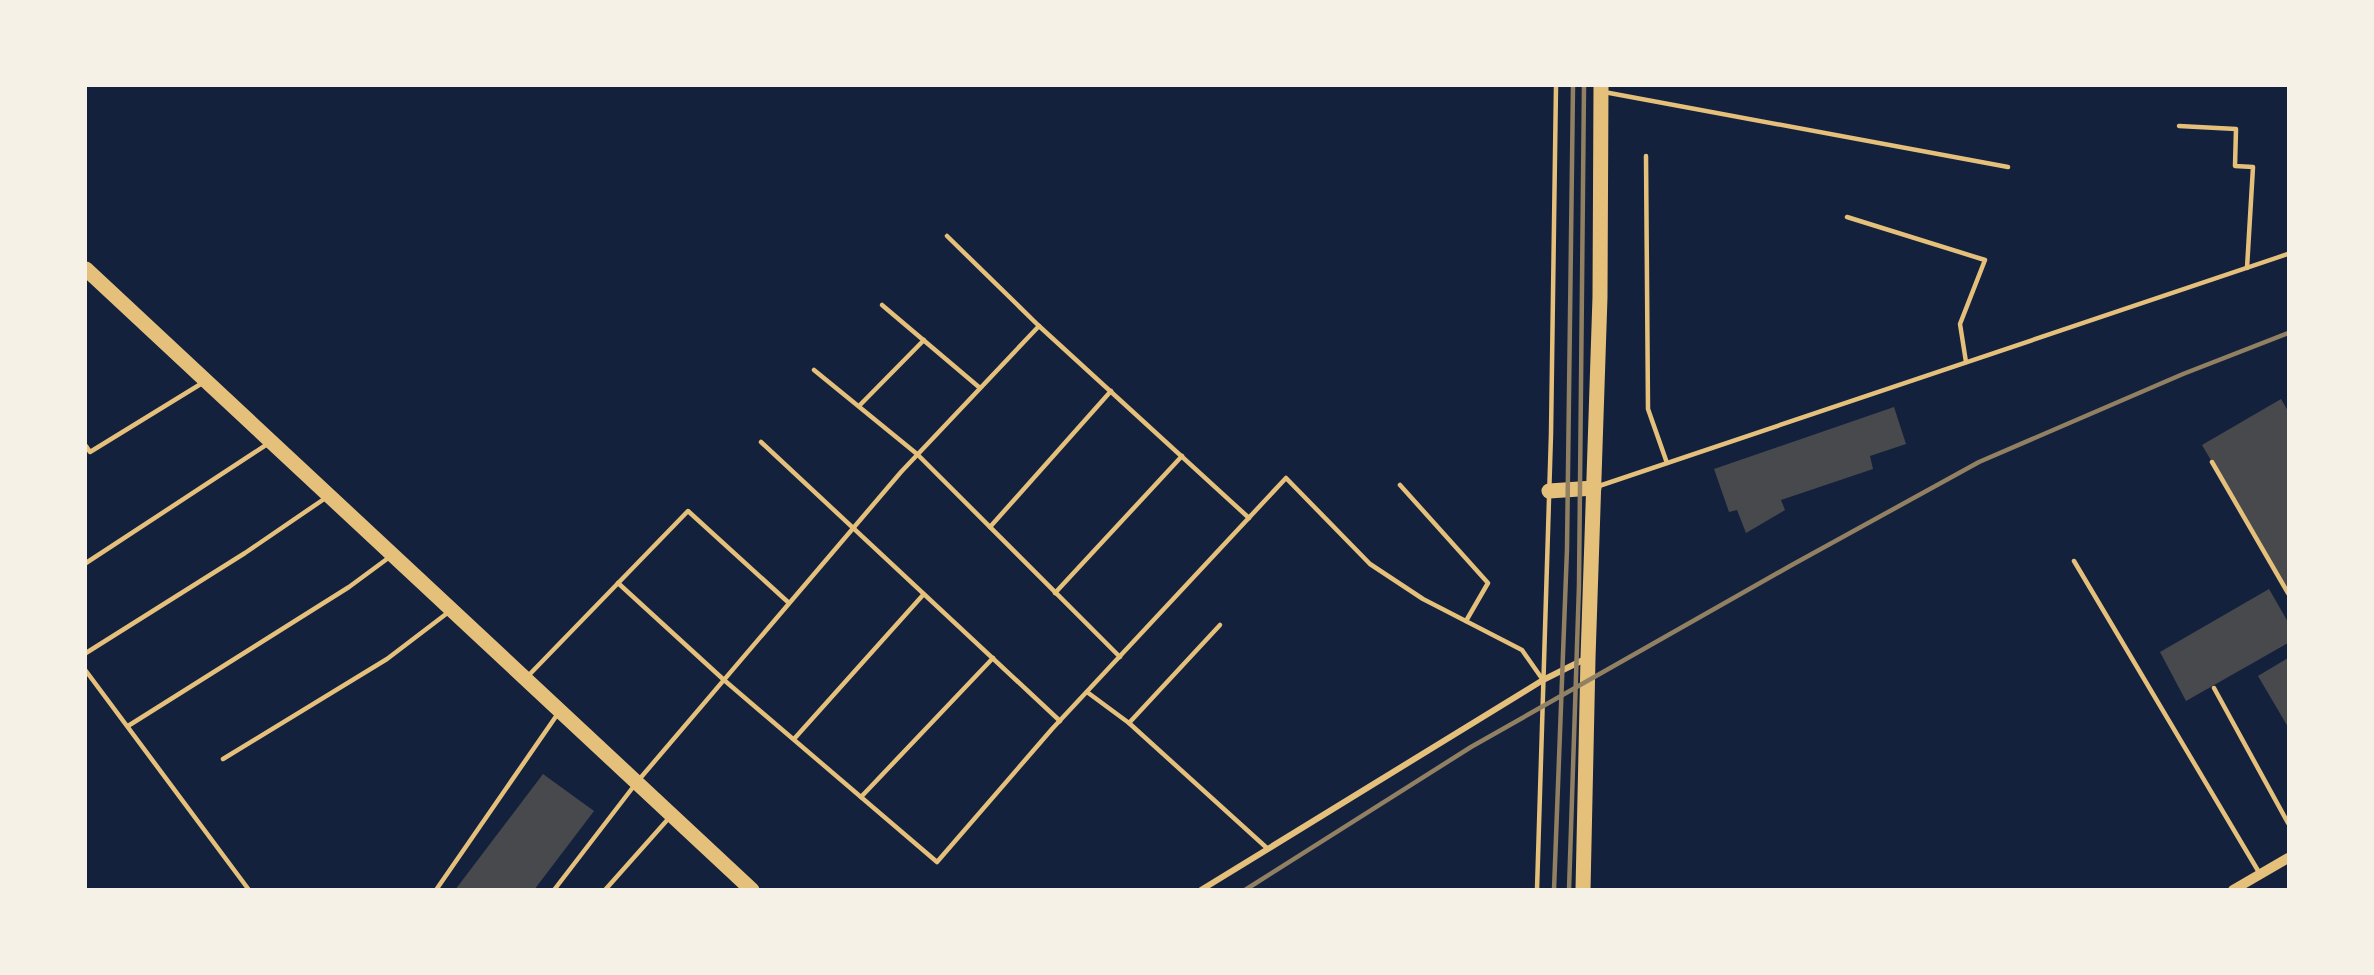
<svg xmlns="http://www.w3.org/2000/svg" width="2374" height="975" font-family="'Noto Sans',sans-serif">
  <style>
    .building { fill: #48494c }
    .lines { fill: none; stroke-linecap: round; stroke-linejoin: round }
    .service { stroke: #e5c07b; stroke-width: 4.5 }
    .minor { stroke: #e5c07b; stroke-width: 6 }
    .tertiary { stroke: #e5c07b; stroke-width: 10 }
    .trunk { stroke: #e5c07b; stroke-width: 15 }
    .rail { stroke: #918062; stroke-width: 4.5 }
  </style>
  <rect width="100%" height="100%" fill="#14213d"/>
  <!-- building -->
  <g class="building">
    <polygon points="2281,399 2288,411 2288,590 2202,445"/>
    <polygon points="1894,407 1906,444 1870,456 1873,469 1781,500 1785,510 1746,533 1737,510 1729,512 1714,469"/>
    <polygon points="2269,589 2288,622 2288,643 2186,701 2160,652"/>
    <polygon points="2288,658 2288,727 2258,676"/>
    <polygon points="543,774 594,811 534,890 455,890"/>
  </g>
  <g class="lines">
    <!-- service -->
    <g class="service">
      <polyline points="1604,92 2008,167"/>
      <polyline points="2179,126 2236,129 2235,166 2253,167 2247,268"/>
      <polyline points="1646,156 1648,409 1667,463"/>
      <polyline points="1847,217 1985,260 1960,324 1966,362"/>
      <polyline points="947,236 1039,326 1249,518"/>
      <polyline points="882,305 980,388"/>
      <polyline points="814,370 917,454 1120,657"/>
      <polyline points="859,406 924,340"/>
      <polyline points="761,442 1060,721"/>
      <polyline points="86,446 90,452 204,382"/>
      <polyline points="2212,462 2288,593"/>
      <polyline points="1400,485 1488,583 1466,621"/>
      <polyline points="1596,487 2288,254"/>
      <polyline points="990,527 1111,391"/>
      <polyline points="2074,561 2260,874"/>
      <polyline points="86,563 269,443"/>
      <polyline points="618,583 724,680 937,862 1052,729 1286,478 1370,564 1423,599 1522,650 1543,680"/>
      <polyline points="1055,593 1182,456"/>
      <polyline points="86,653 245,553 327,497"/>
      <polyline points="86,671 249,890"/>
      <polyline points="528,676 688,511 789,603"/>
      <polyline points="2214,688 2288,823"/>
      <polyline points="1087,692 1129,723 1220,625"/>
      <polyline points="1129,723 1268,849"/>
      <polyline points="128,726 349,587 391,556"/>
      <polyline points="794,739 923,595"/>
      <polyline points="223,759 387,659 450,611"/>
      <polyline points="861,797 993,658"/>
      <polyline points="436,890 559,712"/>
      <polyline points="554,890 637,782 901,472 1039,326"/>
      <polyline points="605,890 669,818"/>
      <polyline points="1537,890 1551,434 1556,86"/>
    </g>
    <!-- minor -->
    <polyline class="minor" points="1201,890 1543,680 1587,658"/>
    <!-- tertiary -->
    <polyline class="tertiary" points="2233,890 2288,858"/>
    <!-- trunk -->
    <g class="trunk">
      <polyline points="86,269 752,890"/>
      <polyline points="1549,491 1594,488"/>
      <polyline points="1583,890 1588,658 1600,297 1601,86"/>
    </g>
    <!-- rail -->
    <g class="rail">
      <polyline points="1245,890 1471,747 1790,566 1979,462 2183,374 2288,333"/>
      <polyline points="1554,890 1567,549 1573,86"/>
      <polyline points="1569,890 1579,585 1584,86"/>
    </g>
  </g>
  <!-- border -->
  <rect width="2374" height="975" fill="none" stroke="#f6f1e7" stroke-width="174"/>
</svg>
